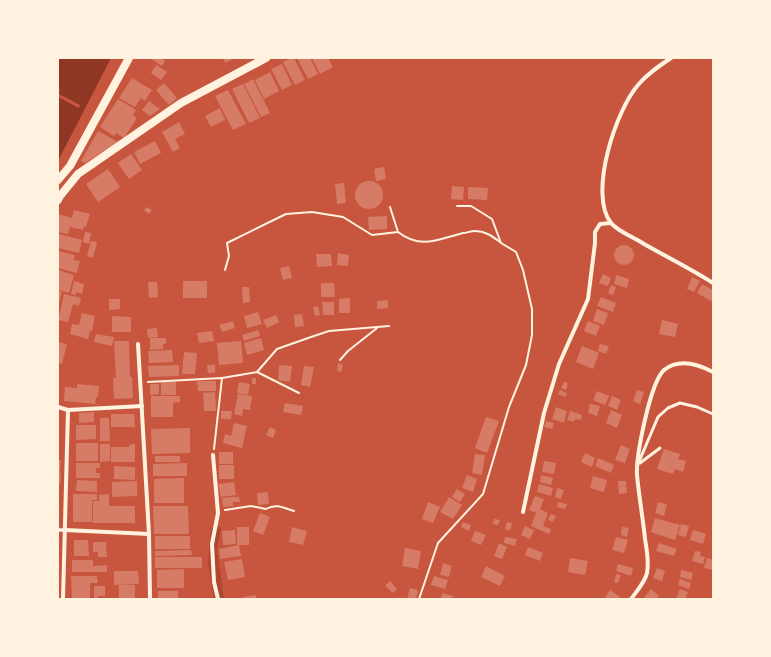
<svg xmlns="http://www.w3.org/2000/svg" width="771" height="657" font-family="'Source Sans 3',sans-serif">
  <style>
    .green { fill: #ae4732 }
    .water { fill: #8f3625 }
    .pier { fill: #c8553d }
    .building { fill: #d67c66 }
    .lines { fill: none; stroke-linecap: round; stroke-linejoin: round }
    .path { stroke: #fff3e0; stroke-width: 2 }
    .service { stroke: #fff3e0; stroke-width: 3 }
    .pedestrian { stroke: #fff3e0; stroke-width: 3.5 }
    .minor { stroke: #fff3e0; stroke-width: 4 }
    .secondary { stroke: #fff3e0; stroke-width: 8 }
  </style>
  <rect width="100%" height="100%" fill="#c8553d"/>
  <!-- green -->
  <polygon class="green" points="221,527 217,549 224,599 214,599 208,563 211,528"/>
  <!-- water -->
  <polygon class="water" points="58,58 111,58 58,161"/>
  <!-- pier -->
  <polygon class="pier" points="58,89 60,90 59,94 80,105 79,108 58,97"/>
  <!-- building -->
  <g class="building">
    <polygon points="150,58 161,58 165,61 162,66"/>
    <polygon points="222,58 234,58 226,63"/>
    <polygon points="292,58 294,58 305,80 295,85 283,62"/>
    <polygon points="297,58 310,58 318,74 308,79"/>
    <polygon points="312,58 328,58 333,67 320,74"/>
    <polygon points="282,64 292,85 282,90 271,69"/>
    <polygon points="156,65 167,72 161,80 151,73"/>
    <polygon points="270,72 279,91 264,99 255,80"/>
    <polygon points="132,78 152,90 145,101 141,98 135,107 119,98"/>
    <polygon points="253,79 270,113 261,117 244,84"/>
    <polygon points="164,83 177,98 169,105 156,90"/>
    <polygon points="243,84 260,118 249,123 232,89"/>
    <polygon points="228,90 246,124 233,130 215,96"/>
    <polygon points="118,99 136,110 133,115 137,118 124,138 116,133 114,136 100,127"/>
    <polygon points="149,101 160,109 150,116 142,110"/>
    <polygon points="220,108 225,120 211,127 205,116"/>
    <polygon points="179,122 185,134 175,139 180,148 173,152 162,132"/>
    <polygon points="98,131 118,142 85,163 81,161"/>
    <polygon points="155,141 161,153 140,164 134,152"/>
    <polygon points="131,154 142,170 129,179 118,163"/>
    <polygon points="384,167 386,179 376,181 374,169"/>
    <polygon points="108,169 120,187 98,202 86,184"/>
    <circle cx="369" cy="195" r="14"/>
    <polygon points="344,183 346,203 337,204 335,184"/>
    <polygon points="452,186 464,187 463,200 451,199"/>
    <polygon points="468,187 488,188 487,200 468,199"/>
    <polygon points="147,207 152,210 149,214 144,210"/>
    <polygon points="74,210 90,214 86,227 84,226 83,230 70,227 68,234 58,232 58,214 72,218"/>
    <polygon points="387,216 387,229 369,230 368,217"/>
    <polygon points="85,232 91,233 89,244 83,242"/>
    <polygon points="58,234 82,240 79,253 58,248"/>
    <polygon points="91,241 97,242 93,258 87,256"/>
    <circle cx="624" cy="255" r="10"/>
    <polygon points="58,251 75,255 74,260 80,261 77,273 58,268"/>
    <polygon points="338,253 349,255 348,266 337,265"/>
    <polygon points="316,254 331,254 332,266 317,267"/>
    <polygon points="289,266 292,278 283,280 280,268"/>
    <polygon points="58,270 74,275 69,293 58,290"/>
    <polygon points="603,274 611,278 608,286 599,283"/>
    <polygon points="616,275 629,279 627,288 614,284"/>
    <polygon points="692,277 700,281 694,292 687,289"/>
    <polygon points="74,281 84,284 82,294 76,292 76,295 71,294"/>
    <rect x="183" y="281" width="24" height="17"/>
    <polygon points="148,282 157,282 158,297 149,298"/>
    <polygon points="321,283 334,283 335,297 321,297"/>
    <polygon points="702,284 713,290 713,298 711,301 697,293"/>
    <polygon points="611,285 616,287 613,295 608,293"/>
    <polygon points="242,287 249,287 250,302 243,303"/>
    <polygon points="58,291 62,292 59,303 58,303"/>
    <polygon points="64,294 81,298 79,306 73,304 68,322 58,320"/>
    <polygon points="601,297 616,303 613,312 597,306"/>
    <polygon points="350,298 350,313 339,313 339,299"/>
    <polygon points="109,299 120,299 120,309 109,310"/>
    <polygon points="388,300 388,308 377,309 377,301"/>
    <polygon points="322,302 334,302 334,315 323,315"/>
    <polygon points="318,306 320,315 315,316 313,307"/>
    <polygon points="597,309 608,313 604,325 593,321"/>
    <polygon points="258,312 262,324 247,328 244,316"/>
    <polygon points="82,313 95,316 92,331 90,331 88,339 70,334 72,324 79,325"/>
    <polygon points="302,314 304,326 295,327 294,315"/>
    <polygon points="276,315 279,322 267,328 263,320"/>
    <polygon points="112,316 131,317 131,332 112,332"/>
    <polygon points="662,320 678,324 675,337 659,334"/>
    <polygon points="233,321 235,328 222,332 219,325"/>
    <polygon points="588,321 600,326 596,336 584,331"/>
    <polygon points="157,328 158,337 148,338 147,329"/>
    <polygon points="258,330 260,336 244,341 242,335"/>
    <polygon points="212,331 214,341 199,343 197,333"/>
    <polygon points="96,334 114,337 112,346 94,342"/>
    <polygon points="150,338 166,338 166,344 163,344 163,349 150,350"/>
    <polygon points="261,338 264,350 247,355 244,343"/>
    <polygon points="114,341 129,341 130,377 132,377 133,398 114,399 113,378 116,378"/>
    <polygon points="241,341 243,363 219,365 217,343"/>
    <polygon points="58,342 67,344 62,364 58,363"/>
    <polygon points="600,344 609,346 606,354 598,351"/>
    <polygon points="582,346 599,353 593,369 576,362"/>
    <polygon points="172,350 173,362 149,363 148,351"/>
    <polygon points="184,352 197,353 195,374 182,374"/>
    <polygon points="338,363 343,365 341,372 337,371"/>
    <polygon points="179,365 179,376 149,377 148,366"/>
    <polygon points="207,365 215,365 215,373 208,373"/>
    <polygon points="279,365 292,366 290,382 278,380"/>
    <polygon points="304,366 314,367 310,387 301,385"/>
    <rect x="252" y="378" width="4" height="6"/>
    <polygon points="197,381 216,381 216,391 198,391"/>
    <rect x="161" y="382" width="15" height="13"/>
    <polygon points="239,382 250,384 248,395 237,393"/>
    <polygon points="564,382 568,383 566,390 561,388"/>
    <polygon points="77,384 99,386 98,397 96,397 95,404 64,401 65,387 77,388"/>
    <polygon points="150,384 159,384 159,394 150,395"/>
    <polygon points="560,390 567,393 565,397 558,394"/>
    <polygon points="637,390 644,392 640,404 633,401"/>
    <polygon points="597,391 609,396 605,405 593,400"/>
    <polygon points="215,392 216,411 204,411 203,393"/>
    <polygon points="238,394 252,396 250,410 243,409 242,416 234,414"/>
    <polygon points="151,396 180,396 180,402 173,403 173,417 151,417"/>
    <polygon points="612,396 621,400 617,410 608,406"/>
    <polygon points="285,403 303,406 301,415 283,412"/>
    <polygon points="590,404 600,406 597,416 588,413"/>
    <polygon points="556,407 567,411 564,423 552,419"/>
    <polygon points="611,410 622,415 617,428 606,423"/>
    <polygon points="221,411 232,411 231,419 221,419"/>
    <polygon points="570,411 582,415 581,420 575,419 574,422 567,420"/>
    <polygon points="94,412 94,422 79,423 79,413"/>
    <polygon points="111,414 134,414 135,427 111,427"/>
    <polygon points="486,417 499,421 487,453 475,448"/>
    <polygon points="100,418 109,418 110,441 100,441"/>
    <polygon points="546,421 554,423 552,429 544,427"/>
    <polygon points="234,423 247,426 242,448 223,443 225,434 231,436"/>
    <polygon points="76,425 96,425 96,439 76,440"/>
    <polygon points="270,427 276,430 273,438 266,435"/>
    <polygon points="190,428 190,453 152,454 151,429"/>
    <rect x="76" y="443" width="22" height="18"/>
    <polygon points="100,444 110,444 110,461 100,462"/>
    <polygon points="135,444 135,462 111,462 111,447 129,447 129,445"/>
    <polygon points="621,445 630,449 625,463 615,460"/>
    <polygon points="664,449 680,454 678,459 686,461 683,472 675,469 673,474 657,469"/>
    <rect x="219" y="452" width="14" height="12"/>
    <polygon points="585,453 595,458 592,467 581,462"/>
    <polygon points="475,454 485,455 482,475 472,473"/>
    <rect x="155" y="456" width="25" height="6"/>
    <polygon points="598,458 614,465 611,473 595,466"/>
    <polygon points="58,460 61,460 60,472 61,472 60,485 58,485"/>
    <polygon points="544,461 556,463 554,474 542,472"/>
    <polygon points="76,463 100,463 100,468 96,468 96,473 100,473 100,478 76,478"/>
    <polygon points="187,463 187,476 153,476 153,464"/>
    <rect x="219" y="465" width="15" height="14"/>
    <polygon points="114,466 135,467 135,480 114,479"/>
    <polygon points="467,475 477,479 473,492 462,488"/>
    <polygon points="541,475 553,478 551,485 540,482"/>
    <polygon points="593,476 607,480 604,492 590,488"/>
    <polygon points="184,478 184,503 154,503 154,479"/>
    <polygon points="77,480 97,481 97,492 76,491"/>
    <polygon points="137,481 137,496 112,497 112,482"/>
    <polygon points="618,481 626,481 627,493 619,494"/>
    <polygon points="234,482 236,495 221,497 218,484"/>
    <polygon points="539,484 553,488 551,496 537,492"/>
    <polygon points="557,488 564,490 561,499 555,497"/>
    <polygon points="457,489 465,494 460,502 452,497"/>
    <polygon points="268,492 269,504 258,505 257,493"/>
    <polygon points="73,494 97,494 97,500 92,500 92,522 73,522"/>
    <polygon points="109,494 109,506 135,506 135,523 93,523 93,501 99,501 99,495"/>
    <polygon points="535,496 544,499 540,509 548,513 543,526 551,529 549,534 531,526 536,513 529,510"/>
    <polygon points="233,497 239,497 240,502 233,502 233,506 223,507 222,498"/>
    <polygon points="449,497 462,505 453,519 440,512"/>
    <polygon points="428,502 440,507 433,523 422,519"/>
    <polygon points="558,502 567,504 565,509 557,507"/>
    <polygon points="658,502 667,504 664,516 655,513"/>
    <polygon points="153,506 188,506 189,534 154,534"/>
    <polygon points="260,513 270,517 263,535 253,531"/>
    <polygon points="551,514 556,516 553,522 548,520"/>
    <polygon points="655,518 680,525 675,540 651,532"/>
    <polygon points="494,519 500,520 498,525 493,524"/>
    <polygon points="463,522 471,525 469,531 461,527"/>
    <polygon points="507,522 512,523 510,531 505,529"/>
    <polygon points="681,524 689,526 686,537 678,535"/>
    <polygon points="525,526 534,530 530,539 521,535"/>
    <rect x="237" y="527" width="12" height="18"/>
    <polygon points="292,527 307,531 303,545 289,542"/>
    <polygon points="622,527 629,528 627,537 621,535"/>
    <polygon points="235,530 236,544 223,545 222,531"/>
    <polygon points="693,530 706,534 703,544 690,540"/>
    <polygon points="475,531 486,535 481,545 471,541"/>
    <rect x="155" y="536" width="35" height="13"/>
    <polygon points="505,537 517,539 515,546 504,543"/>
    <polygon points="616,537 628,540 624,553 612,550"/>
    <polygon points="74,540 88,540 89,556 74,556"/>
    <polygon points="93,542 106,542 107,557 98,557 98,552 93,552"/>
    <polygon points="499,543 507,547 502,559 494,556"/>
    <polygon points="659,543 677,549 674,556 656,551"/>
    <polygon points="239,545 241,556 220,559 219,549"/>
    <polygon points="528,547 543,553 540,561 525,555"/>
    <polygon points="405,548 421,551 418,569 402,566"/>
    <polygon points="191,550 192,555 155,556 155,551"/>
    <polygon points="695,551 701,552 700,556 705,557 703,564 692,561"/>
    <rect x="155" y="557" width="47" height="11"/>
    <polygon points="570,558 588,561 585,575 568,572"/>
    <polygon points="707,558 713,560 713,570 704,568"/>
    <polygon points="242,559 245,577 228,580 224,562"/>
    <polygon points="72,560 93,560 93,566 107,565 107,572 72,572"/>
    <polygon points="443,563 452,566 449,577 440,575"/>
    <polygon points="618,564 633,568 631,576 616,571"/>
    <polygon points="486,566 505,576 500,586 481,577"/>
    <polygon points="657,568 665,571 662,581 653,578"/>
    <polygon points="184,569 184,588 157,588 157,570"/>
    <polygon points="681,570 693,573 691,580 680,577"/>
    <polygon points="114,571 138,571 139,584 114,585"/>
    <polygon points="616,574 621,575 618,583 614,582"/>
    <polygon points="71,576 97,576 98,583 90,583 90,599 72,599"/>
    <polygon points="434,576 448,580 445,589 431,585"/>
    <polygon points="680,579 691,583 689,589 678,585"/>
    <polygon points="390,581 397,589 393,593 385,586"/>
    <rect x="119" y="585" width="16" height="14"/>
    <polygon points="94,586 105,586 105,596 98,596 98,599 94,599"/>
    <polygon points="410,588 418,590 416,599 407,599"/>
    <polygon points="651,589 659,596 656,599 643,599"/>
    <polygon points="680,589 688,592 685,599 676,599"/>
    <polygon points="610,590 620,597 619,599 604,599"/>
    <rect x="158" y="591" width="20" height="8"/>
    <polygon points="442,593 453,596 452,599 441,599"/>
    <polygon points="256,595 256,599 244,599 243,597"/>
  </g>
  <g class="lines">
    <!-- path -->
    <g class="path">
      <path d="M 390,207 L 398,232 C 421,250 439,239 463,233 C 466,233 471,231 475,231 C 485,231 492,236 500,242"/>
      <polyline points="225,270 229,256 227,243 286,214 312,212 343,217 372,235 398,232"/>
      <polyline points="340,360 348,351 377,328"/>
      <polyline points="257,372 299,393"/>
      <polyline points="222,378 257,372 277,349 311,337 329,331 389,326"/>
      <polyline points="148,382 222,378 214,449"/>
      <path d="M 225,510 L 251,506 L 266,509 C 276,503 284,508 294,511"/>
      <polyline points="419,599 438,543 483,494 509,407 526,365 532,335 532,309 523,270 516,252 501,243 492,219 471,206 457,206"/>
    </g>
    <!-- service -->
    <g class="service">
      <polyline points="640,463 660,448"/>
      <polyline points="638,464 658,417 668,408 680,403 697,407 713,414"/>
    </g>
    <!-- pedestrian -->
    <polyline class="pedestrian" points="58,530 65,530"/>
    <!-- minor -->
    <g class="minor">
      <path d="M 671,58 C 659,66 647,74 638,85 C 616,110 588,194 611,223 C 617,231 635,238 644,244 C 667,257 691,269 713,283"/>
      <polyline points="138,344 149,534 150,599"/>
      <polyline points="58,407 68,410 142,406"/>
      <polyline points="213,455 218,513 212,544 214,582 218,599"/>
      <polyline points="523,512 544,413 559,364 588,299 595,243 595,232 600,224 611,223"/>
      <polyline points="65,530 149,534"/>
      <polyline points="63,599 68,410"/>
      <path d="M 631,599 C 637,591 645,582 647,573 C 649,562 647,550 645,539 C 643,518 639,497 637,475 C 636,456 650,383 664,370 C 679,358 698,364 713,372"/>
    </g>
    <!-- secondary -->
    <g class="secondary">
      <polyline points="58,180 70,166 129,58"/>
      <polyline points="58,200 60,196 78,174 181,103 266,58"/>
    </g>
  </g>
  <!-- border -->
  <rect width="771" height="657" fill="none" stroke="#fff3e0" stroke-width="118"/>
</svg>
